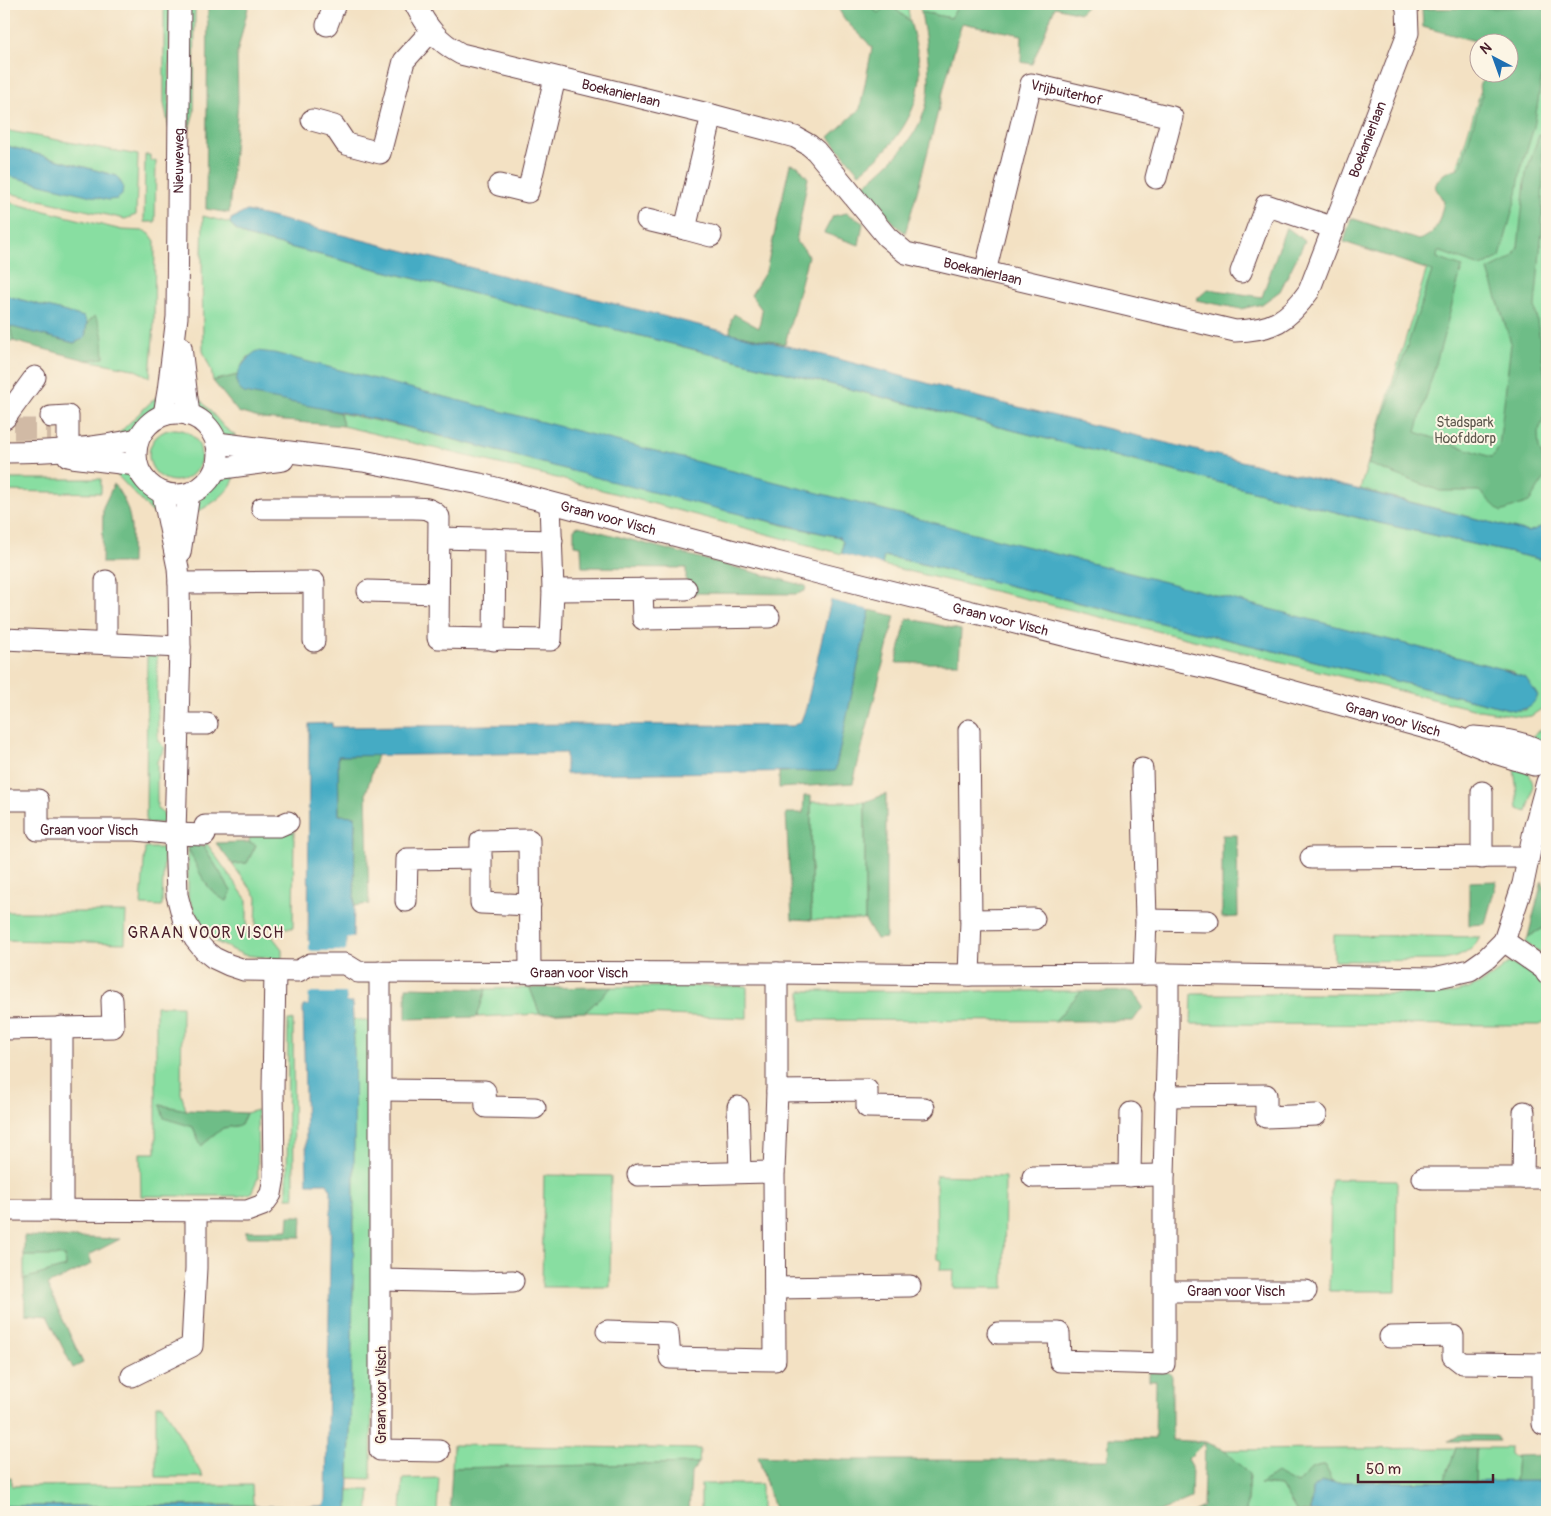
<svg xmlns="http://www.w3.org/2000/svg" width="1551" height="1516" font-family="Pangolin,sans-serif">
  <style>
    .green { fill: #88dea1; stroke: #697e66 }
    .forest { fill: #6ebd87; stroke: #5c6e59 }
    .water { fill: #44abc4; stroke: #476578 }
    .pier { fill: #f3e1c3 }
    .lines { fill: none; stroke-linecap: round; stroke-linejoin: round }
    .minor-tunnel { stroke: #d1baa5; stroke-width: 21; stroke-dasharray: 21 11; stroke-linecap: butt }
    .minor-casing { stroke: #633c42; stroke-width: 23 }
    .minor { stroke: #fff; stroke-width: 21 }
    .labels { text-anchor: middle; stroke-width: 4; stroke-linejoin: round; paint-order: stroke }
    .street-label { font-size: 14px; fill: #4a1f2b; stroke: #fcf5e5 }
    .park-label { font-size: 14px; fill: #5d584e; stroke: #fcf5e5 }
    .quarter-label { font-size: 16px; letter-spacing: 1px; fill: #4a1f2b; stroke: #fcf5e5 }
  </style>
  <rect width="100%" height="100%" fill="#fcf5e5"/>
  <filter id="ink" filterUnits="userSpaceOnUse"><feTurbulence type="fractalNoise" baseFrequency=".02" numOctaves="2"/><feDisplacementMap in="SourceGraphic" scale="10" xChannelSelector="R" yChannelSelector="G"/><feConvolveMatrix kernelMatrix="1 2 1 2 8 2 1 2 1" color-interpolation-filters="sRGB"/></filter>
  <filter id="wash" filterUnits="userSpaceOnUse"><feTurbulence type="fractalNoise" baseFrequency=".0096" numOctaves="4" result="noise"/><feDisplacementMap in="SourceGraphic" scale="20" xChannelSelector="R" yChannelSelector="G"/><feGaussianBlur stdDeviation="1.12" result="paint"/><feColorMatrix in="noise" values="0 0 0 0 0 0 0 0 0 0 0 0 0 0 0 0 0 1.4 0 .05"/><feComposite in="paint" operator="in"/></filter>
  <g filter="url(#wash)">
    <rect width="100%" height="100%" fill="#f3e1c3"/>
    <!-- green -->
    <g class="green">
      <polygon points="164,4 170,4 169,128 164,103"/>
      <polygon points="189,4 195,4 194,112 189,130"/>
      <polygon points="867,4 907,4 910,21 889,4 878,13"/>
      <polygon points="920,4 959,4 951,18 921,12"/>
      <polygon points="1484,4 1547,4 1547,519 1541,527 1528,532 1360,489 1486,73 1508,72 1508,42 1489,42"/>
      <polygon points="4,130 138,155 136,215 125,219 4,192 4,174 117,176 4,145"/>
      <polygon points="145,155 150,155 150,161 156,161 155,222 144,222"/>
      <polygon points="4,201 122,230 145,231 150,234 155,241 154,324 150,377 133,369 86,360 104,357 94,316 87,323 83,317 4,295"/>
      <polygon points="203,216 230,223 236,230 246,236 1375,522 1547,561 1547,718 1543,708 1531,716 1524,717 1473,709 1019,597 882,565 884,556 918,563 1513,710 1526,710 1514,672 671,456 249,356 243,363 238,375 213,381 211,370 203,351 202,254"/>
      <polygon points="4,325 10,326 13,341 4,341"/>
      <path d="M 194,395 L 198,397 L 224,427 L 236,436 L 224,436 C 214,425 196,411 194,395 Z"/>
      <polygon points="157,396 155,408 142,419 133,430 117,435"/>
      <polygon points="340,413 401,426 787,526 839,537 843,542 842,554 557,478 343,426"/>
      <circle cx="175" cy="455" r="26"/>
      <polygon points="118,470 133,477 142,490 153,499 160,512 156,515 152,512 116,474 116,471"/>
      <path d="M 235,472 C 236,490 207,508 192,514 C 199,495 217,481 235,472 Z"/>
      <polygon points="4,479 101,479 101,493 4,491"/>
      <polygon points="157,655 158,736 158,741 165,748 157,761 157,809 163,813 165,820 163,823 146,823 147,656"/>
      <polygon points="1547,724 1547,744 1529,739"/>
      <path d="M 1514,769 L 1528,772 C 1537,785 1531,797 1527,812 L 1518,809 L 1516,784 Z"/>
      <rect x="811" y="802" width="54" height="118"/>
      <polygon points="294,831 293,928 256,927 257,897 232,864 247,863 256,845 249,842 250,834"/>
      <polygon points="205,841 247,900 247,934 271,935 282,949 282,959 244,955 216,942 199,921 188,896 188,848 207,885 227,901 231,891 205,848"/>
      <polygon points="145,848 164,848 162,906 141,905"/>
      <polygon points="4,912 126,912 125,943 4,940"/>
      <polygon points="1547,926 1547,958 1526,943 1528,937"/>
      <path d="M 1334,935 L 1480,937 C 1473,952 1460,957 1444,960 L 1334,961 Z"/>
      <path d="M 1509,963 C 1545,979 1547,980 1547,1020 L 1540,1025 L 1191,1024 L 1192,994 L 1447,994 L 1468,989 L 1486,981 Z"/>
      <polygon points="747,986 747,1018 585,1012 612,987"/>
      <polygon points="530,988 540,1014 477,1017 486,989"/>
      <polygon points="801,991 1081,991 1055,1021 801,1020"/>
      <polygon points="156,1006 182,1006 181,1093 186,1110 160,1105 177,1121 193,1127 201,1146 223,1128 241,1125 246,1113 257,1110 258,1178 251,1193 239,1196 141,1196 140,1153 156,1153"/>
      <polygon points="353,1019 376,1022 371,1479 349,1478 354,1237"/>
      <polygon points="288,1020 293,1020 294,1198 287,1198"/>
      <polygon points="544,1175 611,1176 610,1287 542,1287"/>
      <polygon points="936,1175 1005,1177 1004,1288 953,1288 954,1270 940,1270 941,1260 937,1259"/>
      <polygon points="1331,1179 1397,1180 1396,1291 1329,1291"/>
      <polygon points="65,1255 66,1267 24,1279 24,1256"/>
      <polygon points="156,1405 163,1405 203,1477 156,1477"/>
      <polygon points="453,1445 700,1449 699,1463 452,1468"/>
      <polygon points="1456,1448 1444,1482 1333,1482 1325,1466 1312,1467 1297,1484 1261,1484 1281,1486 1297,1512 1246,1512 1249,1474 1225,1450"/>
      <polygon points="1476,1448 1510,1448 1510,1454 1514,1457 1517,1456 1515,1482 1475,1482"/>
      <polygon points="4,1478 11,1478 12,1486 252,1485 253,1502 255,1505 4,1506"/>
      <polygon points="439,1478 437,1512 401,1512 403,1479"/>
      <rect x="701" y="1484" width="60" height="28"/>
      <polygon points="349,1490 370,1490 368,1512 348,1512"/>
    </g>
    <!-- forest -->
    <g class="forest">
      <polygon points="208,4 249,4 237,53 238,101 229,213 206,209"/>
      <path d="M 837,4 L 867,4 L 878,13 L 889,4 L 910,21 C 914,37 920,58 920,74 C 919,115 891,150 859,173 L 829,137 L 860,109 L 872,48 C 859,30 844,26 837,4 Z"/>
      <path d="M 959,4 L 1089,4 L 1080,13 L 1055,7 L 1032,64 L 1021,62 L 1022,35 L 962,23 C 941,92 927,163 905,233 L 894,223 L 864,185 C 886,168 913,142 923,115 C 935,86 926,42 921,12 L 951,18 Z"/>
      <path d="M 1541,7 L 1547,12 L 1547,44 L 1534,127 L 1521,169 L 1517,194 L 1500,257 L 1487,264 L 1480,266 L 1438,251 L 1437,258 L 1462,267 L 1441,346 L 1416,432 L 1491,457 L 1495,454 L 1499,446 L 1511,343 L 1488,270 L 1512,258 L 1518,247 L 1526,173 L 1539,135 L 1543,137 L 1542,231 L 1535,306 L 1547,391 L 1547,409 L 1538,433 L 1539,448 L 1547,469 L 1547,475 L 1529,502 L 1501,512 L 1479,491 L 1440,491 L 1368,464 L 1432,271 L 1344,242 L 1351,218 L 1418,240 C 1439,234 1439,220 1444,202 L 1435,187 C 1437,180 1442,174 1449,171 C 1454,169 1456,170 1461,166 L 1482,95 C 1475,82 1483,84 1487,73 L 1508,72 L 1508,42 L 1479,42 L 1423,27 L 1422,9 Z"/>
      <polygon points="790,164 798,166 808,178 796,242 804,249 808,256 785,344 730,333 731,320 734,314 759,328 762,310 751,295 766,271"/>
      <polygon points="847,213 863,223 859,245 824,233 833,216"/>
      <polygon points="1286,227 1305,241 1280,291 1262,304 1241,309 1196,300 1208,289 1262,297"/>
      <path d="M 95,316 C 104,329 103,342 104,358 L 86,360 L 13,341 L 10,326 L 74,343 L 85,338 L 87,323 Z"/>
      <polygon points="238,375 237,383 340,413 343,426 262,419 238,412 213,381"/>
      <path d="M 114,484 C 135,514 131,528 131,563 L 102,563 L 103,507 Z"/>
      <polygon points="578,526 806,586 805,591 797,594 686,593 686,568 582,567 581,546 574,545 574,529"/>
      <polygon points="870,610 895,616 853,783 779,788 779,772 835,770"/>
      <polygon points="907,618 961,630 959,663 896,663"/>
      <polygon points="377,755 366,793 369,904 354,906 355,816 339,815 338,756"/>
      <polygon points="886,794 886,938 876,939 865,920 865,802"/>
      <polygon points="804,796 811,796 811,920 792,919 786,813 803,813"/>
      <polygon points="1222,835 1237,835 1238,917 1222,918"/>
      <path d="M 191,842 L 205,848 L 231,891 L 227,901 C 205,892 198,868 188,848 Z"/>
      <polygon points="249,842 256,845 247,863 232,864 216,843"/>
      <polygon points="1497,881 1485,924 1469,925 1469,882"/>
      <polygon points="1542,881 1547,894 1547,926 1528,937"/>
      <polygon points="406,987 486,989 477,1017 406,1019"/>
      <polygon points="612,987 585,1012 540,1014 530,988"/>
      <polygon points="1081,991 1133,992 1143,1007 1133,1021 1055,1021"/>
      <polygon points="160,1105 186,1110 246,1113 241,1125 223,1128 201,1146 193,1127 164,1118"/>
      <polygon points="289,1216 302,1216 301,1237 246,1237 246,1231 288,1230"/>
      <polygon points="24,1236 120,1239 89,1255 92,1264 47,1285 83,1363 73,1368 47,1316 25,1314 24,1279 66,1267 65,1256 24,1256"/>
      <polygon points="1149,1372 1168,1372 1172,1376 1172,1440 1205,1442 1225,1450 1249,1474 1246,1512 1193,1512 1203,1507 1205,1442 1188,1459 1192,1466 1191,1498 1158,1512 775,1512 758,1456 848,1460 1108,1460 1109,1438 1155,1439 1156,1381 1149,1381"/>
      <polygon points="1459,1435 1496,1436 1499,1441 1448,1441"/>
      <polygon points="1456,1448 1476,1448 1475,1482 1444,1482"/>
      <polygon points="1547,1455 1547,1481 1515,1482 1517,1456"/>
      <polygon points="699,1463 691,1473 689,1512 452,1512 450,1503 452,1468"/>
      <polygon points="1325,1466 1333,1482 1322,1482 1312,1489 1311,1512 1297,1512 1281,1486 1260,1484 1276,1473 1297,1484 1312,1467"/>
    </g>
    <!-- water -->
    <g class="water">
      <polygon points="4,145 117,176 123,186 122,195 117,199 108,200 4,175"/>
      <path d="M 247,211 L 730,333 C 822,352 911,380 1002,403 C 1177,446 1353,487 1528,532 L 1541,527 L 1547,519 L 1547,561 L 1375,522 L 246,236 L 236,230 L 230,223 L 231,219 Z"/>
      <polygon points="4,295 84,317 87,323 85,338 74,343 4,325"/>
      <path d="M 257,351 L 274,353 L 1499,668 L 1526,678 L 1538,696 C 1531,708 1526,710 1513,710 L 918,563 L 884,556 L 882,565 L 842,554 L 843,542 L 839,537 C 692,505 548,464 403,426 C 351,413 297,404 244,393 C 226,382 245,358 257,351 Z"/>
      <path d="M 831,600 L 870,610 L 835,771 L 566,774 L 566,753 L 338,756 L 339,815 L 355,816 L 354,906 L 353,938 L 347,939 L 347,1002 L 352,1002 C 356,1054 354,1108 354,1161 C 354,1278 351,1395 348,1512 L 4,1512 L 4,1506 L 320,1506 L 324,1505 L 326,1501 L 331,1190 L 327,1183 L 307,1183 L 303,1006 L 308,1005 L 309,724 L 332,723 L 332,727 L 567,724 L 793,726 L 801,721 L 806,708 Z"/>
      <polygon points="1547,1481 1547,1512 1311,1512 1312,1489 1322,1482"/>
    </g>
    <!-- pier -->
    <g class="pier">
      <polygon points="842,554 882,565 881,568 841,556"/>
      <polygon points="832,598 871,608 870,610 831,600"/>
      <polygon points="347,938 355,938 354,940 349,941 349,999 353,999 355,1002 347,1002 346,993 309,993 308,1005 300,1006 301,1004 306,1003 306,941 309,941 309,951 346,951"/>
    </g>
  </g>
  <g filter="url(#ink)">
    <g class="lines">
      <!-- minor-tunnel -->
      <polyline class="minor-tunnel" points="14,429 51,429"/>
      <defs>
        <g id="minor">
          <path id="s1" d="M 415,4 C 427,27 437,41 461,54 L 712,115 L 795,137 L 809,145 L 816,151 L 887,237 L 906,253 L 1235,331 C 1272,330 1288,321 1309,291 L 1408,33 L 1407,7 L 1405,4"/>
          <polyline points="327,25 335,4"/>
          <polyline points="312,120 334,126 346,144 380,153 404,61 431,31"/>
          <polyline points="499,185 528,192 555,78"/>
          <polyline points="647,220 685,229 712,115"/>
          <polyline points="685,229 711,236"/>
          <path id="s2" d="M 985,272 L 1031,84 L 1172,117 L 1156,178"/>
          <polyline points="1241,272 1266,205 1334,228"/>
          <polyline points="181,347 189,415"/>
          <circle cx="177" cy="454" r="41"/>
          <path id="s3" d="M 164,415 L 168,391 L 177,317 L 180,4"/>
          <polyline points="51,417 68,416 68,456"/>
          <polyline points="5,418 35,377"/>
          <path id="s4" d="M 217,443 L 363,461 L 480,484 L 818,573 L 1087,641 L 1212,669 L 1451,735 L 1498,754 L 1534,765 L 1547,762"/>
          <path d="M 4,452 C 49,452 94,449 138,439"/>
          <polyline points="72,457 136,465"/>
          <polyline points="216,469 283,460"/>
          <path id="s5" d="M 163,494 L 178,568 L 179,583 L 180,647 L 175,834 L 177,895 L 183,918 L 195,939 L 204,950 L 214,958 L 229,965 L 244,970 L 298,971 L 311,964 L 345,964 L 358,972 L 777,973 L 969,975 L 1168,974 L 1434,978 L 1470,970 L 1487,958 L 1504,941 L 1544,969 L 1547,974"/>
          <path d="M 262,508 L 413,508 C 425,508 431,508 439,517 L 438,638 L 551,640 L 553,590 L 550,503"/>
          <polyline points="440,538 552,541"/>
          <polyline points="180,553 189,494"/>
          <polyline points="106,581 106,642"/>
          <polyline points="179,583 314,582 314,641"/>
          <polyline points="642,589 643,619 769,617"/>
          <polyline points="553,590 686,589"/>
          <polyline points="368,591 438,593"/>
          <polyline points="4,639 180,647"/>
          <polyline points="494,640 495,539"/>
          <polyline points="179,724 207,724"/>
          <path d="M 1474,737 C 1498,739 1527,740 1547,756"/>
          <polyline points="1142,769 1146,920 1144,974"/>
          <path id="s6" d="M 4,800 L 38,800 L 38,830 L 136,830 L 175,834 L 205,835"/>
          <polyline points="205,826 279,826 288,822"/>
          <polyline points="1311,858 1528,857"/>
          <polyline points="1482,858 1482,792"/>
          <polyline points="406,901 407,859 481,858"/>
          <polyline points="530,905 481,903 481,841 529,840 530,973"/>
          <polyline points="971,920 1034,919"/>
          <polyline points="1146,920 1208,921"/>
          <polyline points="1504,941 1523,884 1535,826 1547,782"/>
          <polyline points="380,972 380,1450 439,1451"/>
          <polyline points="969,975 971,920 969,730"/>
          <polyline points="62,1027 62,1211"/>
          <polyline points="4,1029 113,1027 112,1000"/>
          <polyline points="381,1090 485,1091 486,1107 535,1108"/>
          <polyline points="777,1091 867,1090 867,1107 924,1108"/>
          <polyline points="1165,1096 1266,1095 1266,1117 1316,1115"/>
          <polyline points="738,1107 740,1172"/>
          <polyline points="638,1175 774,1172"/>
          <polyline points="1130,1176 1131,1113"/>
          <polyline points="1033,1177 1164,1175"/>
          <polyline points="1423,1178 1547,1178"/>
          <polyline points="1523,1178 1524,1112"/>
          <polyline points="4,1210 247,1211 263,1205 271,1194 274,1177 273,1089 275,971"/>
          <polyline points="381,1280 474,1282 513,1281"/>
          <polyline points="775,1288 910,1286"/>
          <path id="s7" d="M 1165,1291 L 1306,1291"/>
          <polyline points="607,1331 668,1333 670,1358 775,1360 774,1172 777,1091 777,973"/>
          <polyline points="998,1333 1059,1333 1060,1361 1164,1364 1164,1175 1168,1029 1168,974"/>
          <polyline points="1390,1337 1453,1336 1453,1356 1462,1363 1547,1364"/>
          <polyline points="1543,1364 1543,1424"/>
          <polyline points="132,1376 192,1346 196,1268 196,1212"/>
        </g>
      </defs>
      <!-- minor casing -->
      <use href="#minor" class="minor-casing"/>
      <!-- minor -->
      <use href="#minor" class="minor"/>
    </g>
  </g>
  <g class="labels">
    <!-- street labels -->
    <g class="street-label">
      <text dy="5" stroke="none"><textPath href="#s1" startOffset="234">Boekanierlaan</textPath></text>
      <text dy="5" stroke="none"><textPath href="#s2" startOffset="230">Vrijbuiterhof</textPath></text>
      <text dy="5" stroke="none"><textPath href="#s1" startOffset="1164">Boekanierlaan</textPath></text>
      <text dy="5" stroke="none"><textPath href="#s3" startOffset="255">Nieuweweg</textPath></text>
      <text dy="5" stroke="none"><textPath href="#s1" startOffset="654">Boekanierlaan</textPath></text>
      <text dy="5" stroke="none"><textPath href="#s4" startOffset="399">Graan voor Visch</textPath></text>
      <text dy="5" stroke="none"><textPath href="#s4" startOffset="804">Graan voor Visch</textPath></text>
      <text dy="5" stroke="none"><textPath href="#s4" startOffset="1209">Graan voor Visch</textPath></text>
      <text dy="5" stroke="none"><textPath href="#s6" startOffset="115">Graan voor Visch</textPath></text>
      <text dy="5" stroke="none"><textPath href="#s5" startOffset="849">Graan voor Visch</textPath></text>
      <text dy="5" stroke="none"><textPath href="#s7" startOffset="71">Graan voor Visch</textPath></text>
      <text transform="translate(381 1395) rotate(-90)" y="5">Graan voor Visch</text>
    </g>
    <!-- park labels -->
    <g class="park-label">
      <text x="1465" y="427">Stadspark<tspan x="1465" dy="16">Hoofddorp</tspan></text>
    </g>
    <!-- quarter labels -->
    <g class="quarter-label">
      <text x="206" y="938">GRAAN VOOR VISCH</text>
    </g>
  </g>
  <!-- margin -->
  <rect width="1551" height="1516" fill="none" stroke="#fcf5e5" stroke-width="20"/>
  <!-- north arrow -->
  <g transform="translate(1494 58) rotate(319)"><circle r="24" fill="#fcf5e5" stroke="#b59f9b"/>
  <path d="M0-4L9 19L0 12L-9 19Z" fill="#1f6fb2"/>
  <text y="-8" font-size="14" font-weight="bold" text-anchor="middle" fill="#4a1f2b">N</text>
  </g>
  <!-- scale -->
  <path d="M1358 1474v8h135v-8" fill="none" stroke="#4a1f2b" stroke-width="2.5"/>
  <text x="1366" y="1474" font-size="15" fill="#4a1f2b" stroke="#fcf5e5" stroke-width="4" paint-order="stroke">50 m</text>
</svg>
